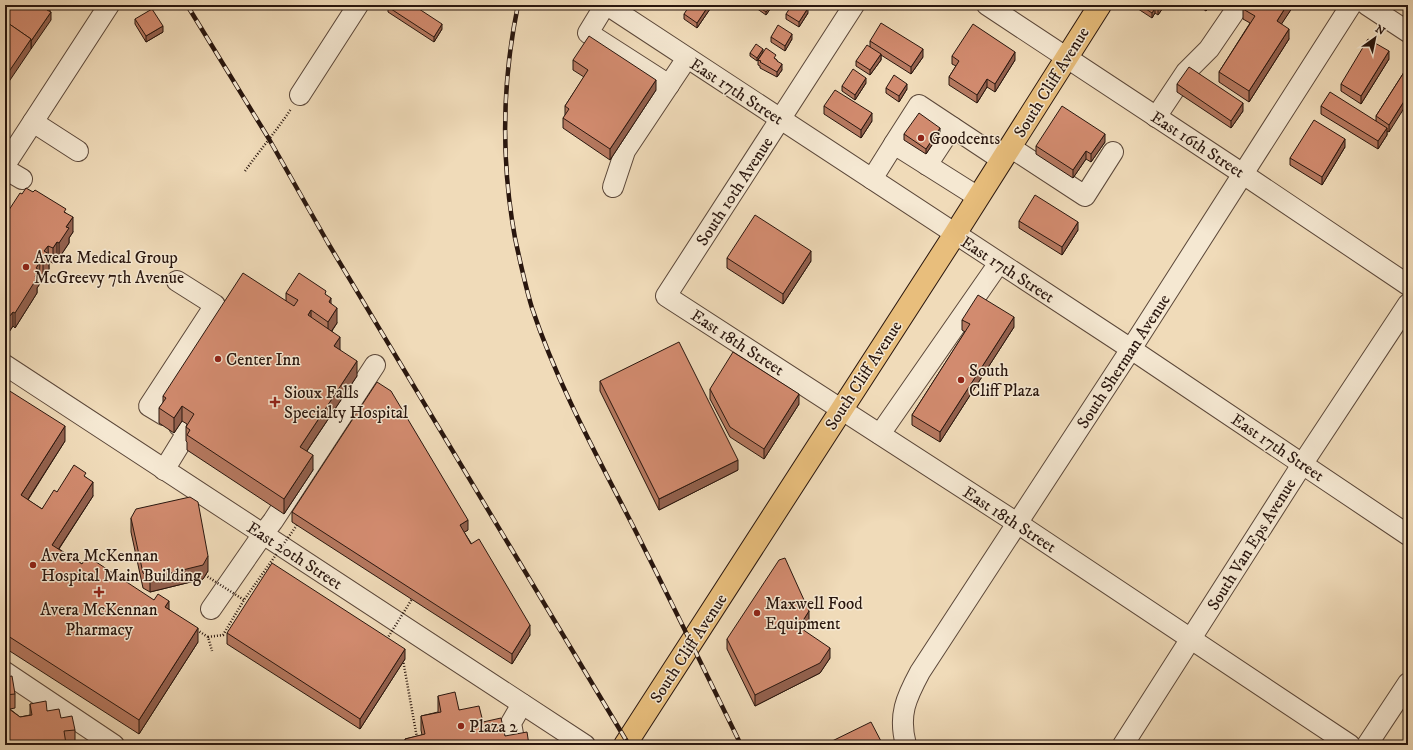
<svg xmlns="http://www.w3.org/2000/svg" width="1413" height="750" font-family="'IM FELL DW Pica',serif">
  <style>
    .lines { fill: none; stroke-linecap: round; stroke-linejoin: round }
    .minor-casing { stroke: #5b4739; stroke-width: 22 }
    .major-casing { stroke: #29160e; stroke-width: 24 }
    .path { stroke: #29160e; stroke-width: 2.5; stroke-dasharray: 1 2; stroke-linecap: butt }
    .minor { stroke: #f5e8d2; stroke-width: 20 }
    .major { stroke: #e8be7c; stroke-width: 22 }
    .rail-casing { stroke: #29160e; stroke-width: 4.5 }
    .rail { stroke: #f5e8d2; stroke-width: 3; stroke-dasharray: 9; stroke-linecap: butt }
    .path-bridge { stroke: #29160e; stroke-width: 2.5; stroke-dasharray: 1 2; stroke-linecap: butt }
    .wall { fill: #b5785f; stroke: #29160e }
    .shaded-wall { fill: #93614e; stroke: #29160e }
    .building { fill: #d28b6f; stroke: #29160e }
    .poi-dot { fill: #8f2418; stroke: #f5e8d2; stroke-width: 1.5 }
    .labels { text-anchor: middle; stroke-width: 3; stroke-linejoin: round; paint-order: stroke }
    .street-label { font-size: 17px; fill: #29160e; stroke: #f5e8d2 }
    .poi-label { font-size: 17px; fill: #29160e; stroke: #f5e8d2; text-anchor: start }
  </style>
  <rect width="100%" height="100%" fill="#f0dbb9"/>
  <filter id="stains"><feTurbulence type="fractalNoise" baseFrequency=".005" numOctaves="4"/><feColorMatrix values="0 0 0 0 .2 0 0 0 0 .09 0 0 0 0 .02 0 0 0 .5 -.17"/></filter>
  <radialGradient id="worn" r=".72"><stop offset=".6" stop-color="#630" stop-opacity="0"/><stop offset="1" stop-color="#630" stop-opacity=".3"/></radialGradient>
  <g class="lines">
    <defs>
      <g id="minor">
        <polyline points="605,5 588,33 669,85"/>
        <polyline points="607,5 1131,349 1408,535"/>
        <polyline points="854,5 666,296 1017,523 1350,745"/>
        <polyline points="987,5 1243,174 1408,285"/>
        <polyline points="1367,5 1408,32"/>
        <polyline points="300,95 358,5"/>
        <polyline points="1156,117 1186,72 1209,49 1239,5"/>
        <polyline points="33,122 78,151"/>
        <polyline points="894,144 919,105 1002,160"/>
        <polyline points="1010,147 1085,196 1113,152"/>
        <polyline points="5,165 109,5"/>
        <polyline points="927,165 952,127"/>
        <polyline points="5,169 22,179"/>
        <polyline points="872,179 894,144 978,197"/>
        <polyline points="613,187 625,151 687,58"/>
        <polyline points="5,365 585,745"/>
        <polyline points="164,415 149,406 215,305 177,281"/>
        <polyline points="880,434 999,263"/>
        <polyline points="164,470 188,431 179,426"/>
        <polyline points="211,609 263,534 273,521 375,365"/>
        <polyline points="5,672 114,745"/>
        <polyline points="515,745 511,723 522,704"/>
        <path d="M 906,745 C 898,715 906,698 920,672 L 1131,349 L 1351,5"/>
        <polyline points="1123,745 1303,463 1408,304"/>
        <polyline points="1367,745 1408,683"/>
      </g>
      <polyline id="major" points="625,745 955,234 1100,5"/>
    </defs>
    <!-- minor casing -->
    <use href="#minor" class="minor-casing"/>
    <!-- major casing -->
    <use href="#major" class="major-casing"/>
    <!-- path -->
    <g class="path">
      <path d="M 245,171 C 260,150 277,130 291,109"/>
      <polyline points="197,630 208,637 212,651"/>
      <polyline points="403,660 417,738"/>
    </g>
    <!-- minor -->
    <use href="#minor" class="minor"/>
    <!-- major -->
    <use href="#major" class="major"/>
    <defs>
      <g id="rail">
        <polyline points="187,5 269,139 328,243 629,745"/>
        <path d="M 518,5 C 502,82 501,161 515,238 C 520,261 525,285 532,308 C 557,383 596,454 632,524 C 669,597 705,671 741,745"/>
      </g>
    </defs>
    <!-- rail casing -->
    <use href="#rail" class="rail-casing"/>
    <!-- rail -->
    <use href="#rail" class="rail"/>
    <!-- path-bridge -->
    <g class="path-bridge">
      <polyline points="205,575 244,600"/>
      <polyline points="208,637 223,635 244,600 297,525"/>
      <polyline points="387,639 412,599"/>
    </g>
  </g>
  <!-- wall -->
  <g class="wall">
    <polygon points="710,5 710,9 697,28 684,19 684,14"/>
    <polygon points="718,5 725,5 723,8"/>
    <polygon points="756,5 773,5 766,15 756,8"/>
    <polygon points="1132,5 1165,5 1158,15 1155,13 1152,18"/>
    <polygon points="1197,5 1210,5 1206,11"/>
    <polygon points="1245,5 1294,5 1281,24 1289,39 1249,102 1219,82 1219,72 1250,23 1243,19 1243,9"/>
    <polygon points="388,7 442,29 434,42 388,12"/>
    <polygon points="808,13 799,27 786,19 786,14"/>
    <polygon points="135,19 163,32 146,42 135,24"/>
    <polygon points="771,37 792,39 785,51 771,42"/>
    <polygon points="870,41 923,57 911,74 881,55 881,60 870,75 856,66 856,61 870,47"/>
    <polygon points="763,52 757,61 750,56 750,53"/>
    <polygon points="952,56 1015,60 995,92 987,87 977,103 949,85 949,77 956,66 952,64"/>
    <polygon points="776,59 782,70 777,77 760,68 760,66 758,65 758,60"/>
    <polygon points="1389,59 1361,104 1341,91 1341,84"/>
    <polygon points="573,60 656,90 610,160 563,128 563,118 565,116 565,106 584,77 573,70"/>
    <polygon points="1408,66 1389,132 1387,131 1387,135 1378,149 1321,114 1321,106 1376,121 1376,116"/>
    <polygon points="866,83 855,100 842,91 842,86"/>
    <polygon points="1177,84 1243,111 1231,128 1177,92"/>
    <polygon points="886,88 907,89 899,102 886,93"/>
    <polygon points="824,106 872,121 861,138 824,114"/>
    <polygon points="940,133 926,154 904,140 904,134"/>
    <polygon points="1105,142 1091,162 1086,159 1073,178 1036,154 1036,146"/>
    <polygon points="1345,147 1322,185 1290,165 1290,158"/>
    <polygon points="22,194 66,213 73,232 69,238 69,243 59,258 57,257 53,263 49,261 49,269 43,278 40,276 39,277 39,285 37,288 37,293 15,328 13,326 9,332 5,329 5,216"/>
    <polygon points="1019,221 1078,230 1062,255 1019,228"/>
    <polygon points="727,258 811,261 783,304 727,268"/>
    <polygon points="286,293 326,295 331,304 337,323 332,331 340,350 357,376 307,451 313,470 284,514 187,450 187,442 186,441 186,427 187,424 182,421 174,433 159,423 159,408 163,403 163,396 286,301"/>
    <polygon points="962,320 1014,327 940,442 912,425 912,415 965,332 962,330"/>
    <polygon points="600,381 738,470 659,510 600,391"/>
    <polygon points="5,388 65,441 28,500 42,509 57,492 86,477 93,496 59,549 82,564 169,609 198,642 139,734 5,648"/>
    <polygon points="710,389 799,404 764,459 730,437 710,399"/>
    <polygon points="292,512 468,530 464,532 530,635 512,664 292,522"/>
    <polygon points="131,518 208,571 203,579 150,592 143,588 131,532"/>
    <polygon points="809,622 803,630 830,658 820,673 755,706 727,649 727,639"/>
    <polygon points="227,633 405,659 360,729 227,644"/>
    <polygon points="5,677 15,694 15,708 10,709 20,717 30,715 30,704 47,711 61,718 75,730 75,744 70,745 5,745"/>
    <polygon points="438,696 459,710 483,722 505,736 529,745 405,745 405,739 422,735 421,730 421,716 438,712"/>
  </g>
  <!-- shaded-wall -->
  <g class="shaded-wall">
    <polygon points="50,5 50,13 47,10"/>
    <polygon points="709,5 710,5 710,9 697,28 697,23"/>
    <polygon points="772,5 773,5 766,15 766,12"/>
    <polygon points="1161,5 1165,5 1158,15 1158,9"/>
    <polygon points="1206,5 1210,5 1206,11"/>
    <polygon points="1287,5 1294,5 1277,31 1277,21"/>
    <polygon points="808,8 808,13 799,27 799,22"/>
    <polygon points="1155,8 1155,13 1152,18 1152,13"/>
    <polygon points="51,12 51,20 31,49 31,41"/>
    <polygon points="442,24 442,29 434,42 434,37"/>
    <polygon points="163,26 163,32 146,42 146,36"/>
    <polygon points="1289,29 1289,39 1249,102 1249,91"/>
    <polygon points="792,34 792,39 785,51 785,46"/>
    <polygon points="31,39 31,49 8,83 5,86 5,76"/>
    <polygon points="763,49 763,52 757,61 757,58"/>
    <polygon points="923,49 923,57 911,74 911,67"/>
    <polygon points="1389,51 1389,59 1361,104 1361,96"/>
    <polygon points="1015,52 1015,60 995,92 995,84"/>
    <polygon points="881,54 881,60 870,75 870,70"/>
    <polygon points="782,64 782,70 777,77 777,72"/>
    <polygon points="866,78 866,83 855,100 855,95"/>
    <polygon points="987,79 987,87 977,103 977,95"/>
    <polygon points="656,80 656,90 610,160 610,149"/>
    <polygon points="907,84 907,89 899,102 899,96"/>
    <polygon points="1408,95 1408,102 1389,132 1389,125"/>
    <polygon points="1243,103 1243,111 1231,128 1231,121"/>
    <polygon points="872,113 872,121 861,138 861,130"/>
    <polygon points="940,128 940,133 926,154 926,149"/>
    <polygon points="1387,128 1387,135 1378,149 1378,141"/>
    <polygon points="1105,134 1105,142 1091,162 1091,154"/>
    <polygon points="1345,139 1345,147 1322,185 1322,177"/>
    <polygon points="1086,151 1086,159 1073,178 1073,170"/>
    <polygon points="73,217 73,232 69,238 69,243 59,258 59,243 66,227"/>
    <polygon points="1078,222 1078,230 1062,255 1062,247"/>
    <polygon points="57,242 57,257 53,263 53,248"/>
    <polygon points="48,246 49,269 43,278 43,264 44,251"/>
    <polygon points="811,251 811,261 783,304 783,294"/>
    <polygon points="40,262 39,285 37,288 37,293 15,328 15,313 36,268"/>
    <polygon points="331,298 331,313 329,302"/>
    <polygon points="337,308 337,323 328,336 328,322"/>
    <polygon points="311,310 311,325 308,315"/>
    <polygon points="13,312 13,326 9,332 9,317"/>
    <polygon points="1014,317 1014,327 940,442 940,432"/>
    <polygon points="340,337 340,351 334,346"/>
    <polygon points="357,361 357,376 300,461 300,447"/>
    <polygon points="799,394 799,404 764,459 764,449"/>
    <polygon points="182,406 182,421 174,433 174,418"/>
    <polygon points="65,426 65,441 21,510 21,495"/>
    <polygon points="313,455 313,470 284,514 284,499"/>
    <polygon points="738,460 738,470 659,510 659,499"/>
    <polygon points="93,482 93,496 52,559 52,545"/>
    <polygon points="468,520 468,530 460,535 460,525"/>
    <polygon points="208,556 208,571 203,579 150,592 150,578"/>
    <polygon points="169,601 169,616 165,607"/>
    <polygon points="809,611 809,622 799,638 799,627"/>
    <polygon points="530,625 530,635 512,664 512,654"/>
    <polygon points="198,628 198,642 139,734 139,720"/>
    <polygon points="830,648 830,658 820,673 755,706 755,695"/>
    <polygon points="405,649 405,659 360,729 360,719"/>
  </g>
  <!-- building -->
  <g class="building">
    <polygon points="5,5 50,5 47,10 51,12 31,41 31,39 5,21"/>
    <polygon points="389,5 413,5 442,24 434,37 388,7"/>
    <polygon points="690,5 709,5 697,23 684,14"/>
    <polygon points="756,5 772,5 766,12"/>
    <polygon points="792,5 804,5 808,8 799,22 786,14"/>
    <polygon points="1140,5 1161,5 1158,9 1155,8 1152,13"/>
    <polygon points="1245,5 1287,5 1277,21 1289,29 1249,91 1219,72 1255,16 1243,9"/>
    <polygon points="152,9 163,26 146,36 135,19"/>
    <polygon points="5,21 31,39 8,73 5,76"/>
    <polygon points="881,23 923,49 911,67 870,41"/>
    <polygon points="973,24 1015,52 995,84 987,79 977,95 949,77 959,61 952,56"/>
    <polygon points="778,25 792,34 785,46 771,37"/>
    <polygon points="589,36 656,80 610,149 563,118 569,109 565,106 588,70 573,60"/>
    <polygon points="1368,39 1389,51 1361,96 1341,84"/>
    <polygon points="756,44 763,49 757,58 750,53"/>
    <polygon points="867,45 881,54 870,70 856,61"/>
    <polygon points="766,48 776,55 774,58 777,60 777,61 782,64 777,72 760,62 761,61 758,60"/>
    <polygon points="1408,66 1408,95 1389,125 1376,116"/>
    <polygon points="1189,67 1243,103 1231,121 1177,84"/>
    <polygon points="853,69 866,78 855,95 842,86"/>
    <polygon points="894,75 907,84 899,96 886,88"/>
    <polygon points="835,90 872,113 861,130 824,106"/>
    <polygon points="1330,92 1387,128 1378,141 1321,106"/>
    <polygon points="1062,106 1105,134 1091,154 1086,151 1073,170 1036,146"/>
    <polygon points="919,113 940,128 926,149 904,134"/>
    <polygon points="1314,120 1345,139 1322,177 1290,158"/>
    <polygon points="26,188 33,192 35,190 66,209 64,212 73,217 66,227 69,228 59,243 57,242 53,248 48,246 44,251 49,254 43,264 40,262 36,268 39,270 35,277 37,278 15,313 13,312 9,317 5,315 5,216 20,193 22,194"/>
    <polygon points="1035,195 1078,222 1062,247 1019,221"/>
    <polygon points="755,215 811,251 783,294 727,258"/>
    <polygon points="243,273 294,306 298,300 286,293 299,273 326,291 325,294 331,298 329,302 337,308 328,322 311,310 308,315 340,337 334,346 357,361 300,447 313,455 284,499 187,435 190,430 186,427 194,414 182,406 174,418 159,408 166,398 163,396"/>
    <polygon points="978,295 1014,317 940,432 912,415 970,324 962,320"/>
    <polygon points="679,342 738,460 659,499 600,381"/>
    <polygon points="733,352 799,394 764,449 730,427 710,389"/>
    <polygon points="377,382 391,391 468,520 460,525 471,544 479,539 530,625 512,654 292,512"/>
    <polygon points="5,388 65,426 21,495 42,509 54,490 57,492 74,465 86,473 84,476 93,482 52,545 82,564 87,556 154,600 158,594 169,601 165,607 198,628 139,720 5,634"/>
    <polygon points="190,497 198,502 208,556 203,565 150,578 143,573 131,518 136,509"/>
    <polygon points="785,558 809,611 799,627 830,648 820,663 755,695 727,639 779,560"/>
    <polygon points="272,563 405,649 360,719 227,633"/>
    <polygon points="12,676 15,694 5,695 5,677"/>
    <polygon points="455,692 459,710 479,706 483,722 501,718 505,736 527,732 529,745 407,745 405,739 425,734 421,716 441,712 438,696"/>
    <polygon points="46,701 47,711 59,709 61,718 72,716 75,730 64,731 66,744 61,745 5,745 5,706 20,717 32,715 30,704"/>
    <polygon points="871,722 883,745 824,745"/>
  </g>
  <!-- markers -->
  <g class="poi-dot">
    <circle cx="921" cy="138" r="4"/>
    <circle cx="26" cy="267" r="4"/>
    <circle cx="218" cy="359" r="4"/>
    <circle cx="961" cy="380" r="4"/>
    <path d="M273 396h4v4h4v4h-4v4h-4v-4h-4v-4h4z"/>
    <circle cx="33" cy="565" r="4"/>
    <path d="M97 586h4v4h4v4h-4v4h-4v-4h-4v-4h4z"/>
    <circle cx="757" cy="613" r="4"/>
    <circle cx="461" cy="726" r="4"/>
  </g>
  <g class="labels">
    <!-- street labels -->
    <g class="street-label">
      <text transform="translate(1051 82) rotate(-58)" y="6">South Cliff Avenue</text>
      <text transform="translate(737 91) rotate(33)" y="6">East 17th Street</text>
      <text transform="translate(1198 144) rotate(33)" y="6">East 16th Street</text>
      <text transform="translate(734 191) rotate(-57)" y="6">South 10th Avenue</text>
      <text transform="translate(1008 269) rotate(33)" y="6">East 17th Street</text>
      <text transform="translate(738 342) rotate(33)" y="6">East 18th Street</text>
      <text transform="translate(1123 361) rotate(-57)" y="6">South Sherman Avenue</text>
      <text transform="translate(863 375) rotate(-57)" y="6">South Cliff Avenue</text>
      <text transform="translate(1278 447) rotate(34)" y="6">East 17th Street</text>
      <text transform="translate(1010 519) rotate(33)" y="6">East 18th Street</text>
      <text transform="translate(1251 544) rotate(-58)" y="6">South Van Eps Avenue</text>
      <text transform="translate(295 555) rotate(33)" y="6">East 20th Street</text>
      <text transform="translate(688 648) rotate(-57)" y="6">South Cliff Avenue</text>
    </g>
    <!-- poi labels -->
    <g class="poi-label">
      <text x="929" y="144">Goodcents</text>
      <text x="34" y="263">Avera Medical Group<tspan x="34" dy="20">McGreevy 7th Avenue</tspan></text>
      <text x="226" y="365">Center Inn</text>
      <text x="969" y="376">South<tspan x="969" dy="20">Cliff Plaza</tspan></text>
      <text x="284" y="398">Sioux Falls<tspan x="284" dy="20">Specialty Hospital</tspan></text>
      <text x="41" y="561">Avera McKennan<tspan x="41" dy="20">Hospital Main Building</tspan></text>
      <text x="765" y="609">Maxwell Food<tspan x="765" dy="20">Equipment</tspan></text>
      <text x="99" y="615" text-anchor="middle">Avera McKennan<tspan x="99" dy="20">Pharmacy</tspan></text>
      <text x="469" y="732">Plaza 2</text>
    </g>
  </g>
  <!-- margin -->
  <rect width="1413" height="750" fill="none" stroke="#f0dbb9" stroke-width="20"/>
  <rect x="6" y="6" width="1401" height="738" fill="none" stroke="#29160e" stroke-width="2"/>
  <rect x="10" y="10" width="1393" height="730" fill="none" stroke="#29160e"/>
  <!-- north arrow -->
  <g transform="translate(1375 38) rotate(33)" stroke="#f5e8d2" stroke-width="3" paint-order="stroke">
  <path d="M0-3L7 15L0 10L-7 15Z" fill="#29160e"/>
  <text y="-6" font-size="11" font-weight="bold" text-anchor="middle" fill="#29160e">N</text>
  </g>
  <rect width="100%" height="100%" filter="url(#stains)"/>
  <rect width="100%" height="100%" fill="url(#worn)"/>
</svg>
